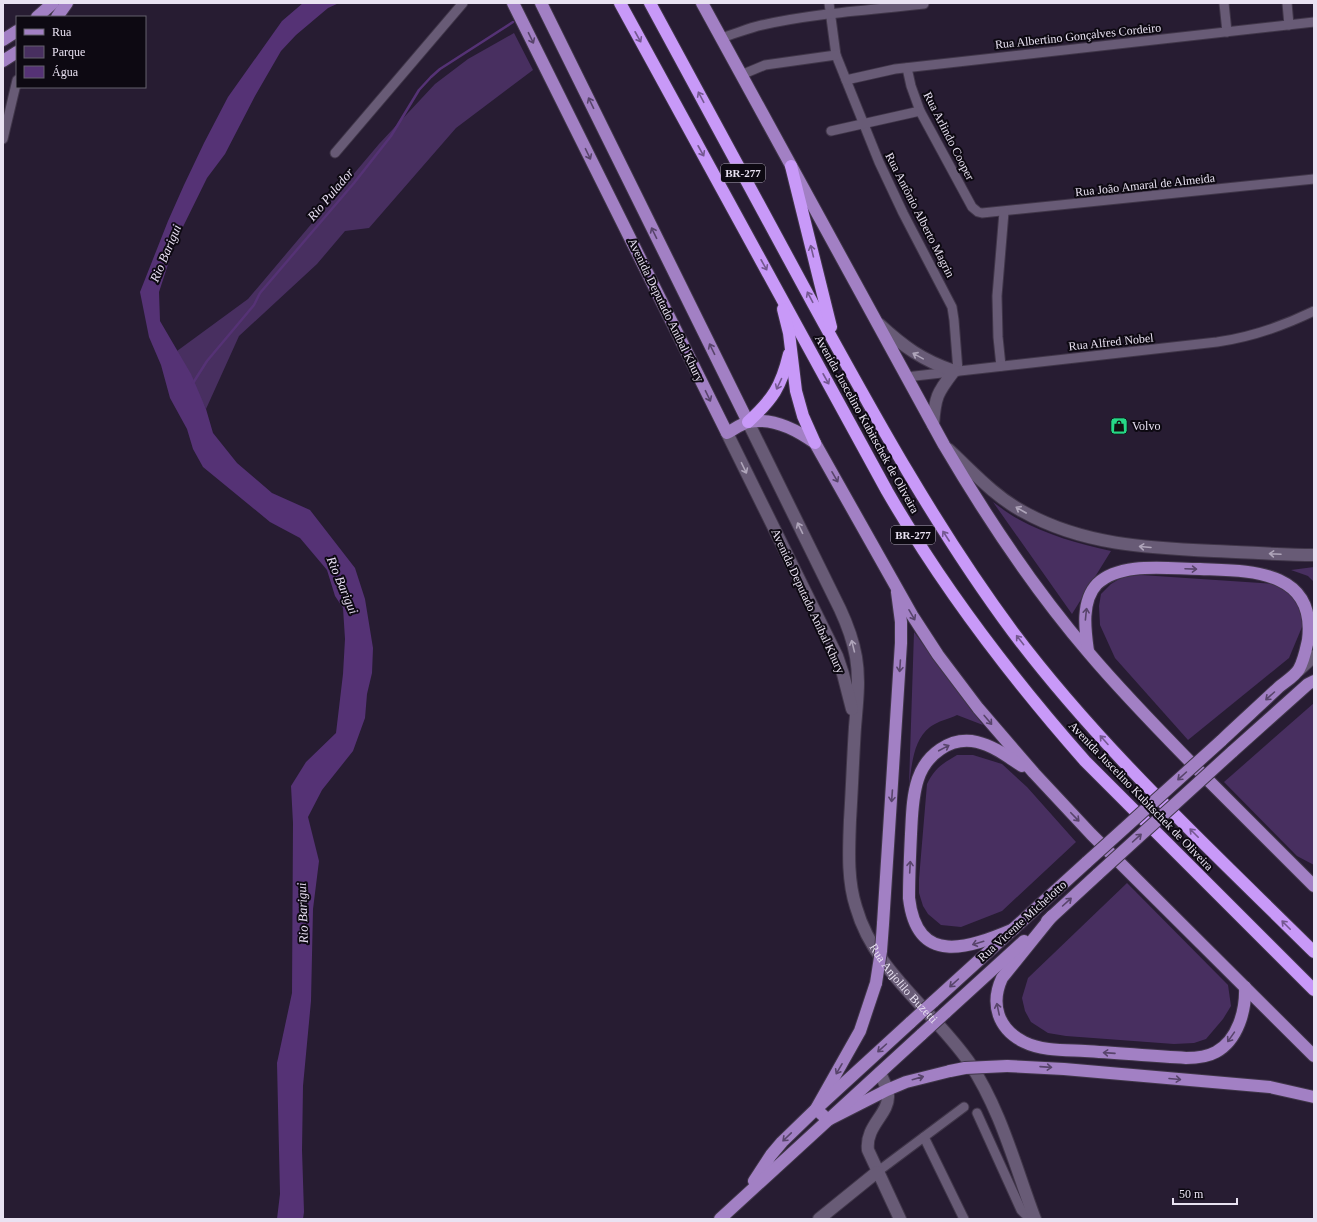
<svg xmlns="http://www.w3.org/2000/svg" width="1317" height="1222" font-family="'Times New Roman',serif">
  <style>
    .green { fill: #482f60 }
    .water { fill: #553275 }
    .lines { fill: none; stroke-linecap: round; stroke-linejoin: round }
    .stream { stroke: #553275; stroke-width: 2.5 }
    .street-casing { stroke: #403649; stroke-width: 11 }
    .secondary-casing { stroke: #403649; stroke-width: 14 }
    .primary-casing { stroke: #403649; stroke-width: 14 }
    .highway-casing { stroke: #403649; stroke-width: 14 }
    .street { stroke: #685b76; stroke-width: 9 }
    .secondary { stroke: #685b76; stroke-width: 12 }
    .primary { stroke: #a280c4; stroke-width: 12 }
    .highway { stroke: #c899f8; stroke-width: 12 }
    .primary-bridge-casing { stroke: #403649; stroke-width: 14; stroke-linecap: butt }
    .primary-bridge { stroke: #a280c4; stroke-width: 12 }
    .oneway { stroke: #745890 }
    .oneway2 { stroke: #58446b }
    .oneway3 { stroke: #afa5ba }
    .labels { text-anchor: middle; stroke-width: 4; stroke-linejoin: round; paint-order: stroke }
    .shield { fill: #0d0912; stroke: #a7a1af; stroke-width: 1 }
    .shield-label { font-size: 11px; font-weight: bold; fill: #e9e2f2 }
    .street-label { font-size: 12px; fill: #e9e2f2; stroke: #0d0912 }
    .poi-label { font-size: 12px; fill: #e9e2f2; stroke: #0d0912; text-anchor: start }
    .water-label { font-size: 13px; font-style: italic; fill: #e8dff3; stroke: #0d0912 }
  </style>
  <rect width="100%" height="100%" fill="#271c32"/>
  <!-- green -->
  <g class="green">
    <polygon points="514,33 533,70 456,128 369,228 345,231 317,264 239,336 206,409 177,351 248,299 379,144 435,84 468,59"/>
    <path d="M 993,502 C 1001,508 1009,514 1018,519 C 1047,535 1079,544 1111,551 L 1072,614 Z"/>
    <polygon points="1314,567 1314,582 1308,576 1291,570"/>
    <polygon points="1141,575 1274,584 1289,589 1303,614 1302,627 1289,658 1188,740 1115,658 1100,625 1099,606 1101,594 1111,584 1124,576"/>
    <path d="M 914,632 L 983,725 L 957,715 C 949,719 938,721 930,727 C 913,740 912,765 909,785 Z"/>
    <polygon points="1314,703 1314,865 1297,856 1224,782"/>
    <path d="M 957,755 L 973,755 L 1002,764 L 1027,787 L 1076,842 L 1002,911 L 961,927 L 941,925 L 928,914 L 923,906 L 919,893 L 919,879 L 927,784 C 935,768 942,764 957,755 Z"/>
    <polygon points="1127,883 1228,985 1231,1006 1223,1019 1206,1039 1194,1043 1174,1044 1066,1036 1048,1033 1031,1022 1025,1011 1022,998 1028,978"/>
  </g>
  <!-- water -->
  <polygon class="water" points="303,3 339,3 328,8 296,35 281,51 255,96 225,154 207,178 175,243 159,292 160,321 191,374 206,409 213,433 237,463 272,493 310,510 355,568 365,599 373,648 372,673 367,694 365,718 353,751 322,790 308,817 319,861 313,909 311,1001 303,1086 302,1150 304,1212 303,1219 277,1219 280,1194 277,1063 292,993 293,823 291,786 306,762 336,733 343,674 345,639 343,608 335,596 327,570 300,538 270,522 203,467 193,449 187,429 170,398 161,365 149,337 140,292 168,221 184,185 204,143 228,97 282,21"/>
  <g class="lines">
    <!-- stream -->
    <polyline class="stream" points="193,383 207,361 254,305 260,293 354,183 391,136 419,90 431,77 440,69 513,22"/>
    <defs>
      <g id="street">
        <polyline points="829,3 836,55 879,162 903,213 952,307 954,320 958,371"/>
        <polyline points="1224,3 1227,32"/>
        <polyline points="1287,3 1289,25"/>
        <path d="M 721,38 C 735,34 748,28 762,25 C 815,13 870,10 924,4"/>
        <polyline points="907,68 911,86 920,111 972,207 978,212 982,213 1314,179"/>
        <polyline points="741,75 765,65 836,55"/>
        <polyline points="846,80 895,69 1314,22"/>
        <polyline points="831,131 920,111"/>
        <polyline points="3,139 17,80"/>
        <polyline points="335,153 463,3"/>
        <polyline points="1001,366 998,337 997,296 1004,212"/>
        <path d="M 906,377 L 1217,342 C 1252,337 1283,326 1314,311"/>
        <polyline points="977,1113 1021,1210 1025,1214 1033,1219"/>
        <polyline points="924,1137 964,1219"/>
        <polyline points="877,1172 964,1107"/>
      </g>
      <g id="secondary">
        <path d="M 879,324 C 904,347 922,360 954,371 C 937,393 935,397 933,425"/>
        <path id="s1" d="M 748,422 L 840,609 C 847,624 853,640 856,657 C 860,680 857,703 855,727 C 853,758 852,789 850,820 C 849,849 847,879 856,907 C 874,971 932,1009 969,1062 C 1001,1110 1015,1166 1035,1219"/>
        <polyline points="727,433 837,656 843,674 852,709"/>
        <path d="M 948,449 C 972,471 994,496 1022,511 C 1082,545 1148,548 1214,551 C 1247,552 1281,555 1314,555"/>
        <polyline points="1299,670 1314,656"/>
        <path d="M 880,1073 C 883,1080 888,1088 888,1096 C 889,1114 865,1126 868,1150 L 900,1219"/>
        <polyline points="819,1219 877,1172"/>
      </g>
      <g id="primary">
        <path d="M 513,3 L 727,433 C 733,430 742,423 749,422 C 773,417 797,430 815,443 L 912,615 L 938,655 L 978,708 L 1034,773 L 1091,834 L 1314,1056"/>
        <polyline points="541,3 748,422"/>
        <path d="M 702,3 L 944,445 C 987,518 1034,589 1089,653 C 1127,698 1168,739 1209,781 C 1244,816 1279,851 1314,886"/>
        <polyline points="37,17 53,3"/>
        <polyline points="57,17 67,3"/>
        <polyline points="3,40 17,31"/>
        <polyline points="3,61 17,52"/>
        <path d="M 1088,651 C 1085,630 1081,601 1097,584 C 1121,561 1169,569 1200,569 C 1246,571 1317,568 1308,640 C 1306,649 1304,660 1299,669 C 1295,676 1285,682 1279,687 C 1260,705 1240,723 1221,741"/>
        <polyline points="1232,752 1308,684 1314,681"/>
        <path d="M 1052,916 L 1002,978 C 990,1004 998,1029 1024,1042 C 1042,1051 1065,1050 1085,1051 C 1118,1053 1152,1056 1186,1058 C 1196,1058 1207,1057 1216,1052 C 1238,1040 1246,1010 1245,987"/>
        <polyline points="1047,921 1098,874"/>
        <polyline points="883,924 901,643 901,622 897,592"/>
        <path d="M 1014,929 C 969,948 917,967 909,898 C 909,876 910,855 911,834 C 912,816 912,797 918,779 C 926,755 950,736 977,742 C 994,746 1008,757 1022,766"/>
        <polyline points="876,983 860,1031 816,1109 828,1120 887,1090 906,1082 950,1071"/>
        <polyline points="933,1002 1087,862"/>
        <polyline points="945,1013 1024,941"/>
        <polyline points="1007,1066 1064,1069 1270,1087 1314,1097"/>
        <polyline points="754,1181 771,1155 782,1142 816,1109 911,1022"/>
        <polyline points="720,1219 922,1034"/>
      </g>
      <g id="highway">
        <path d="M 620,3 L 887,491 C 943,588 1011,677 1085,761 L 1314,990"/>
        <path d="M 650,3 C 704,103 758,202 812,302 C 874,415 936,528 1013,632 C 1101,749 1210,849 1314,952"/>
        <polyline points="791,166 831,327"/>
        <polyline points="783,309 789,333 796,391 803,416 815,443"/>
        <path d="M 748,422 C 773,399 781,387 789,354"/>
      </g>
    </defs>
    <!-- street casing -->
    <use href="#street" class="street-casing"/>
    <!-- secondary casing -->
    <use href="#secondary" class="secondary-casing"/>
    <!-- primary casing -->
    <use href="#primary" class="primary-casing"/>
    <!-- highway casing -->
    <use href="#highway" class="highway-casing"/>
    <!-- street -->
    <use href="#street" class="street"/>
    <!-- secondary -->
    <use href="#secondary" class="secondary"/>
    <!-- primary -->
    <use href="#primary" class="primary"/>
    <!-- highway -->
    <use href="#highway" class="highway"/>
    <defs>
      <g id="primary-bridge">
        <polyline points="1087,862 1221,741"/>
        <polyline points="1098,874 1232,752"/>
        <polyline points="876,983 881,951 883,924"/>
        <polyline points="911,1022 933,1002"/>
        <polyline points="922,1034 945,1013"/>
        <polyline points="950,1071 965,1068 1007,1066"/>
      </g>
    </defs>
    <!-- primary-bridge casing -->
    <use href="#primary-bridge" class="primary-bridge-casing"/>
    <!-- primary-bridge -->
    <use href="#primary-bridge" class="primary-bridge"/>
  </g>
  <!-- one-way arrows -->
  <defs><path id="oneway-shaft" d="M-6 0H5M1.5-3L5.5 0L1.5 3" fill="none" stroke-width="1.6" stroke-linecap="round" stroke-linejoin="round"/></defs>
  <g class="oneway">
    <use href="#oneway-shaft" transform="translate(638 37) rotate(61)"/>
    <use href="#oneway-shaft" transform="translate(701 97) rotate(-118)"/>
    <use href="#oneway-shaft" transform="translate(701 151) rotate(61)"/>
    <use href="#oneway-shaft" transform="translate(812 251) rotate(-104)"/>
    <use href="#oneway-shaft" transform="translate(764 265) rotate(61)"/>
    <use href="#oneway-shaft" transform="translate(810 297) rotate(-118)"/>
    <use href="#oneway-shaft" transform="translate(826 379) rotate(61)"/>
    <use href="#oneway-shaft" transform="translate(779 384) rotate(115)"/>
    <use href="#oneway-shaft" transform="translate(946 536) rotate(-123)"/>
    <use href="#oneway-shaft" transform="translate(1020 640) rotate(-128)"/>
    <use href="#oneway-shaft" transform="translate(1104 740) rotate(-132)"/>
    <use href="#oneway-shaft" transform="translate(1194 833) rotate(-135)"/>
    <use href="#oneway-shaft" transform="translate(1286 925) rotate(-135)"/>
  </g>
  <g class="oneway2">
    <use href="#oneway-shaft" transform="translate(531 38) rotate(64)"/>
    <use href="#oneway-shaft" transform="translate(591 103) rotate(-116)"/>
    <use href="#oneway-shaft" transform="translate(588 154) rotate(64)"/>
    <use href="#oneway-shaft" transform="translate(654 233) rotate(-116)"/>
    <use href="#oneway-shaft" transform="translate(712 349) rotate(-116)"/>
    <use href="#oneway-shaft" transform="translate(708 396) rotate(64)"/>
    <use href="#oneway-shaft" transform="translate(835 477) rotate(60)"/>
    <use href="#oneway-shaft" transform="translate(1191 569) rotate(2)"/>
    <use href="#oneway-shaft" transform="translate(1086 614) rotate(-84)"/>
    <use href="#oneway-shaft" transform="translate(912 615) rotate(60)"/>
    <use href="#oneway-shaft" transform="translate(900 666) rotate(94)"/>
    <use href="#oneway-shaft" transform="translate(1270 696) rotate(138)"/>
    <use href="#oneway-shaft" transform="translate(988 720) rotate(50)"/>
    <use href="#oneway-shaft" transform="translate(944 748) rotate(-28)"/>
    <use href="#oneway-shaft" transform="translate(1182 776) rotate(138)"/>
    <use href="#oneway-shaft" transform="translate(892 796) rotate(94)"/>
    <use href="#oneway-shaft" transform="translate(1075 817) rotate(46)"/>
    <use href="#oneway-shaft" transform="translate(1137 838) rotate(-42)"/>
    <use href="#oneway-shaft" transform="translate(910 867) rotate(-87)"/>
    <use href="#oneway-shaft" transform="translate(1067 902) rotate(-42)"/>
    <use href="#oneway-shaft" transform="translate(978 943) rotate(163)"/>
    <use href="#oneway-shaft" transform="translate(954 983) rotate(138)"/>
    <use href="#oneway-shaft" transform="translate(998 1009) rotate(-102)"/>
    <use href="#oneway-shaft" transform="translate(1231 1037) rotate(125)"/>
    <use href="#oneway-shaft" transform="translate(882 1048) rotate(138)"/>
    <use href="#oneway-shaft" transform="translate(1109 1053) rotate(-176)"/>
    <use href="#oneway-shaft" transform="translate(1046 1067) rotate(4)"/>
    <use href="#oneway-shaft" transform="translate(839 1069) rotate(120)"/>
    <use href="#oneway-shaft" transform="translate(918 1078) rotate(-16)"/>
    <use href="#oneway-shaft" transform="translate(1175 1079) rotate(5)"/>
    <use href="#oneway-shaft" transform="translate(787 1137) rotate(136)"/>
  </g>
  <g class="oneway3">
    <use href="#oneway-shaft" transform="translate(918 356) rotate(-151)"/>
    <use href="#oneway-shaft" transform="translate(744 468) rotate(64)"/>
    <use href="#oneway-shaft" transform="translate(1021 510) rotate(-150)"/>
    <use href="#oneway-shaft" transform="translate(800 528) rotate(-116)"/>
    <use href="#oneway-shaft" transform="translate(1145 547) rotate(-175)"/>
    <use href="#oneway-shaft" transform="translate(1275 554) rotate(-177)"/>
    <use href="#oneway-shaft" transform="translate(853 646) rotate(-104)"/>
  </g>
  <!-- icons -->
  <defs>
    <symbol id="shop-square" viewBox="-11 -11 22 22"><rect x="-9" y="-9" width="18" height="18" rx="4" fill="#26d886" stroke="#0d0912"/><path d="M-5-2.5h2.3a2.7 3.5 0 0 1 5.4 0H5L5.5 6h-11ZM-1.5-2.5h3a1.5 2.3 0 0 0-3 0Z" fill="#111"/></symbol>
  </defs>
  <g fill-rule="evenodd">
    <use href="#shop-square" x="1109" y="416" width="20" height="20"/>
  </g>
  <g class="labels">
    <!-- shield labels -->
    <g class="shield">
      <rect x="721" y="164" width="44" height="18" rx="3"/>
      <rect x="891" y="526" width="44" height="18" rx="3"/>
    </g>
    <g class="shield-label">
      <text x="743" y="177">BR-277</text>
      <text x="913" y="539">BR-277</text>
    </g>
    <!-- street labels -->
    <g class="street-label">
      <text transform="translate(1078 36) rotate(-6)" y="4">Rua Albertino Gonçalves Cordeiro</text>
      <text transform="translate(949 136) rotate(63)" y="4">Rua Arlindo Cooper</text>
      <text transform="translate(1145 185) rotate(-6)" y="4">Rua João Amaral de Almeida</text>
      <text transform="translate(920 215) rotate(63)" y="4">Rua Antônio Alberto Magrin</text>
      <text transform="translate(666 310) rotate(64)" y="4">Avenida Deputado Aníbal Khury</text>
      <text transform="translate(1111 342) rotate(-6)" y="4">Rua Alfred Nobel</text>
      <text transform="translate(867 424) rotate(61)" y="4">Avenida Juscelino Kubitschek de Oliveira</text>
      <text transform="translate(808 601) rotate(65)" y="4">Avenida Deputado Aníbal Khury</text>
      <text transform="translate(1141 796) rotate(46)" y="4">Avenida Juscelino Kubitschek de Oliveira</text>
      <text transform="translate(1022 921) rotate(-42)" y="4">Rua Vicente Michelotto</text>
      <text dy="4" stroke="none"><textPath href="#s1" startOffset="601">Rua Anjolilo Buzetti</textPath></text>
    </g>
    <!-- poi labels -->
    <g class="poi-label">
      <text x="1132" y="430">Volvo</text>
    </g>
    <!-- water labels -->
    <g class="water-label">
      <text transform="translate(330 194) rotate(-50)" y="5">Rio Pulador</text>
      <text transform="translate(165 253) rotate(-67)" y="5">Rio Barigui</text>
      <text transform="translate(343 585) rotate(67)" y="5">Rio Barigui</text>
      <text transform="translate(302 913) rotate(-92)" y="5">Rio Barigui</text>
    </g>
  </g>
  <!-- border -->
  <rect width="1317" height="1222" fill="none" stroke="#e9e2f2" stroke-width="8"/>
  <!-- legend -->
  <rect x="16" y="16" width="130" height="72" fill="#0d0912" stroke="#65606c"/>
  <rect x="24" y="29" width="20" height="6" fill="#a280c4" stroke="#65606c"/>
  <text x="52" y="36" font-size="12" fill="#e9e2f2">Rua</text>
  <rect x="24" y="46" width="20" height="12" fill="#482f60" stroke="#65606c"/>
  <text x="52" y="56" font-size="12" fill="#e9e2f2">Parque</text>
  <rect x="24" y="66" width="20" height="12" fill="#553275" stroke="#65606c"/>
  <text x="52" y="76" font-size="12" fill="#e9e2f2">Água</text>
  <!-- scale -->
  <path d="M1173 1198v6h64v-6" fill="none" stroke="#e9e2f2" stroke-width="2"/>
  <text x="1179" y="1198" font-size="12" fill="#e9e2f2" stroke="#0d0912" stroke-width="3" paint-order="stroke">50 m</text>
</svg>
